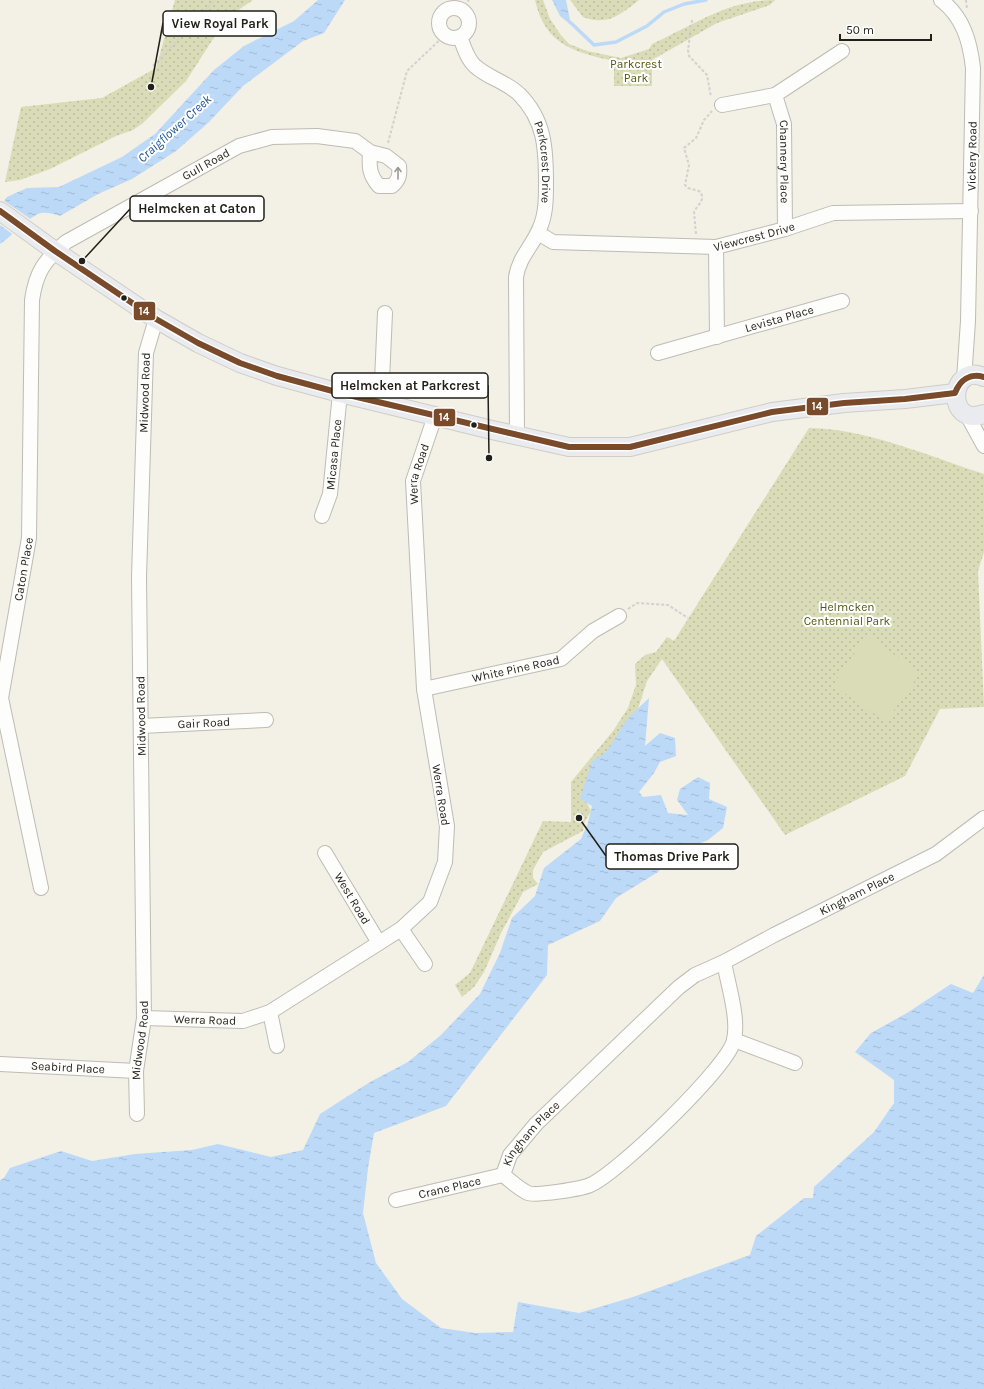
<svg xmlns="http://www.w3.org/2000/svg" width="984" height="1389" font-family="Karla,sans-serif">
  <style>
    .park { fill: url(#park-dots) }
    .pitch { fill: #d9dcb6 }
    .water { fill: url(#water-ripples) }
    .pier { fill: #f3f0e6 }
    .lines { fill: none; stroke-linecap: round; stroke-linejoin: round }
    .stream { stroke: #bcd9f7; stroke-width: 3.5 }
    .minor-casing { stroke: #bebbb4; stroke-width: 16 }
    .major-casing { stroke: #cfcdc8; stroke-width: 20 }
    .path { stroke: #d2d1ce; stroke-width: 2; stroke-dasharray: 3 2; stroke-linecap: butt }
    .minor { stroke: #fdfdfb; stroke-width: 14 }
    .major { stroke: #eaebee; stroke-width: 18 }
    .bus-1-casing { stroke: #fff; stroke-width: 9 }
    .bus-1 { stroke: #7a4b2a; stroke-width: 6 }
    .oneway { stroke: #9a9995 }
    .bus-dot { fill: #211f19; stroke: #fff; stroke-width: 1.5 }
    .labels { text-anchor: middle; stroke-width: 4; stroke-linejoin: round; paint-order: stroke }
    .park-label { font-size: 12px; fill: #525712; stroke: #fff }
    .street-label { font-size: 12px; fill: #211f19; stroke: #fff }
    .water-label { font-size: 13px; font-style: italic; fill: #205790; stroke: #fff }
    .leader { fill: none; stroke: #211f19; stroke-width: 1.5 }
    .callout-dot { fill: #211f19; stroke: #fff; stroke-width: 1.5 }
    .callout { fill: #fff; stroke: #211f19; stroke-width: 1.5 }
    .callout-label { font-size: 13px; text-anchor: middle; font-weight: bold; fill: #211f19 }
    .line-badge { stroke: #fff; stroke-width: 1.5 }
    .badge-label { font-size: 11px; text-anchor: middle; font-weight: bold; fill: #fff }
  </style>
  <defs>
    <pattern id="park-dots" width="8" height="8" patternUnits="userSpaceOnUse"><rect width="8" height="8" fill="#d9dcb6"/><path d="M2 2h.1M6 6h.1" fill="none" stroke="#babc9c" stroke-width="1.8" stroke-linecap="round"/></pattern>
    <pattern id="water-ripples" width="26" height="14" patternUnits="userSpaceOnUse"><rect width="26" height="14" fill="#bcd9f7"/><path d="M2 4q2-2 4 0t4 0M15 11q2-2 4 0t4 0" fill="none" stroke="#a1bad3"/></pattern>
  </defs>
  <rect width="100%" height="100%" fill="#f3f0e6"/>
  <!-- park -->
  <g class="park">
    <polygon points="175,0 253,0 231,15 222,25 186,81 143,123 133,130 116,136 50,169 20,180 5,182 21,107 102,98 156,68"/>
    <path d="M 535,0 L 543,0 L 550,19 L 560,34 L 569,44 L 587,51 L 621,58 L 649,49 L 652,44 C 694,25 727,0 775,0 L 770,5 L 717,23 L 652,60 L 652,86 L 614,86 L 614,61 C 574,52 545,45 535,0 Z"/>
    <path d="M 570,0 L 639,0 C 620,15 608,26 583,17 Z"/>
    <path d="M 809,428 C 868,429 928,456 984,474 L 984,552 L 978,571 L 984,707 L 940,709 L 905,776 L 785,835 L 662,659 L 647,681 L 637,712 L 586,801 L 591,811 L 584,823 L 583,831 L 543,852 L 533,870 L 533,878 L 538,884 L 523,892 L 501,933 L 484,972 L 474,987 L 462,997 L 455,985 L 470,973 L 543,821 L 571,822 L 571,782 L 613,731 L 628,708 L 636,685 L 635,664 L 645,655 L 656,652 L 667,637 L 674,641 Z"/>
  </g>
  <!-- pitch -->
  <polygon class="pitch" points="867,635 920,673 886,722 833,685"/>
  <!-- water -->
  <g class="water">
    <path d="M 318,0 L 345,0 L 324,33 L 303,41 L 243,86 L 208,123 L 176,151 L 132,179 L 98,194 L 60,216 C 54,214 47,212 41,213 C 31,215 11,237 0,244 L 0,207 L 7,197 L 27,188 L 59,187 L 122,157 L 155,134 L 214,70 L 244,46 L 294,21 Z"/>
    <polygon points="552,0 566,0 571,25 560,16"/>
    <path d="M 649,698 L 645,746 L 660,733 L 675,738 L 676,756 L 660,762 L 654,773 L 639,792 L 643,797 L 661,795 L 668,813 L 688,815 L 677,800 L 680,789 L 698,777 L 710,783 L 709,799 L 727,807 L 723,828 L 708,840 L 669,857 L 658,872 L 616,898 L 600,921 L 548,945 L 547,975 L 446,1106 L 374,1133 L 368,1168 L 363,1213 L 376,1263 L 402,1299 L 441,1328 L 475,1333 L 513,1332 L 518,1302 L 579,1313 L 633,1297 L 750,1255 L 756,1236 L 804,1198 L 813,1198 L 814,1187 L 874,1132 L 894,1103 L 894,1080 L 855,1052 L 871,1033 L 907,1013 L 951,984 L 973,993 L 984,975 L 984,1389 L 0,1389 L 0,1180 L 4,1178 L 10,1168 L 61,1151 L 92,1161 L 135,1154 L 192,1150 L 218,1144 L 271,1157 L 303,1150 L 320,1114 L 370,1082 L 408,1062 L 441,1035 L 480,994 L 500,953 L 512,918 L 535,896 L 544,868 L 581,839 L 588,823 L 592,806 L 580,799 L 592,761 C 611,752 613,740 624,724 C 631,714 641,706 649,698 Z"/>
  </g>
  <!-- pier -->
  <polygon class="pier" points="3,200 32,220 15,236 0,225 0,204"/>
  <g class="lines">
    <!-- stream -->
    <polyline class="stream" points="570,22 594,45 616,42 647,26 664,12 684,4 706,0"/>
    <defs>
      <g id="minor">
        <path d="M 941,0 C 963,17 970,41 973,68 L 968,321 L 964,379"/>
        <circle cx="454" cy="23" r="15"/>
        <path id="s1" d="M 460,37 C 464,47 467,59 475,66 C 488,78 505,81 519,94 C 545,120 546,149 546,183 C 546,197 546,212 541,225 C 534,245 519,256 516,277 L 517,436"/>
        <path id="s2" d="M 775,95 L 784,124 L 785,229"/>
        <polyline points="722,105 775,95 842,51"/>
        <path id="s3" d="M 538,233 L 553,242 L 716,247 L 785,229 L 833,213 L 971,211"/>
        <polyline points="716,247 717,337"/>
        <path id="s4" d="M 658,353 L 842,301"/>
        <polyline points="381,403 385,313"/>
        <polyline points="967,415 984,446"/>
        <path id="s5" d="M 322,516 L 330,494 L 340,393"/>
        <path id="s6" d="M 424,689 L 561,659 L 593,631 L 619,616"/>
        <path id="s7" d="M 141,726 L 266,720"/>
        <path id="s8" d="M 325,853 L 379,943"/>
        <path id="s9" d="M 41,888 L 1,698 L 29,538 L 32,300 C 36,272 44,261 66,242 L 239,146 L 272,137 L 317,136 L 355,141 L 370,152 L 386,156 L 399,166 C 400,175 399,180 392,186 L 379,186 C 369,175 369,166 370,152"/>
        <polyline points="401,929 425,964"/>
        <path id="s10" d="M 724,962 C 728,985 739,1018 734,1040 C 729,1066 617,1174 590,1185 C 582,1189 535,1196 528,1193 C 519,1189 511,1181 503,1175 L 510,1155 L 536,1124 L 679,987 L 695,975 L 724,962 L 774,935 L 936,854 L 984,818"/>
        <polyline points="270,1012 277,1046"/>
        <path id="s11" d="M 144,1018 L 243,1021 L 270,1012 L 401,929 L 430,902 L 445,862 L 447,826 L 424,689 L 413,481 L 435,416"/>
        <polyline points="734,1040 795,1063"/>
        <path id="s12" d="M 0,1064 L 136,1071"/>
        <path id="s13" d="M 137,1114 L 136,1071 L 144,1018 L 139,577 L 146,353 L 156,319"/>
        <path id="s14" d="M 396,1200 L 503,1175"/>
      </g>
      <g id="major">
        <polyline points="0,211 55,251 156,319 198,343 240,363 277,376 340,393 492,430 569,447 630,447 772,412 844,403 905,399 955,393"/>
        <path d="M 984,377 C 949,362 945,428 984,414"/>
      </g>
    </defs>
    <!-- minor casing -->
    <use href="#minor" class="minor-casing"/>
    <!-- major casing -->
    <use href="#major" class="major-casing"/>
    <!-- path -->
    <g class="path">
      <polyline points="966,0 967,9"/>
      <polyline points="461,9 469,0"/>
      <polyline points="692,20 688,50 689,56 707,75 711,97"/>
      <polyline points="153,66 215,0"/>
      <polyline points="388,143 407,71 445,35"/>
      <path d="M 696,234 L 694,212 C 698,204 707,199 699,191 L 688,188 L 685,185 L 689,165 L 684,148 L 696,138 L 704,120 L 712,111"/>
      <polyline points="628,609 637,603 668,605 688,618"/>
    </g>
    <!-- minor -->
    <use href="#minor" class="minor"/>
    <!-- major -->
    <use href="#major" class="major"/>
    <defs>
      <path id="bus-1" d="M 0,211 L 55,251 L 156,319 L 198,343 L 240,363 L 277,376 L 340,393 L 569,447 L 630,447 L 772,412 L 844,403 L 905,399 L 955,393 C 960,380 970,373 984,377"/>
    </defs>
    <!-- bus-1 casing -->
    <use href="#bus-1" class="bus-1-casing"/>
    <!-- bus-1 -->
    <use href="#bus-1" class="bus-1"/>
  </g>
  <!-- one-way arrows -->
  <defs><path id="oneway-shaft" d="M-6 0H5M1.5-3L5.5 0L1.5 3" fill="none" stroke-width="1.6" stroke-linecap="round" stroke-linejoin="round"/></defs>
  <use class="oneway" href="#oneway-shaft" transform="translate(398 173) rotate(-90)"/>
  <!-- markers -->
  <g class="bus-dot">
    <circle cx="124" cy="298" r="3.5"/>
    <circle cx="474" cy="425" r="3.5"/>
  </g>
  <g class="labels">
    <!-- park labels -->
    <g class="park-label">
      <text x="636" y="68">Parkcrest<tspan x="636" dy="14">Park</tspan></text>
      <text x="847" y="611">Helmcken<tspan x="847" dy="14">Centennial Park</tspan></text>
    </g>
    <!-- street labels -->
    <g class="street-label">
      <text transform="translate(972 156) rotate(-89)" y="4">Vickery Road</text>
      <text dy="4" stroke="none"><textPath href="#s2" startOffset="68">Channery Place</textPath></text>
      <text dy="4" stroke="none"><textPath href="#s1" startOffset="160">Parkcrest Drive</textPath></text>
      <text dy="4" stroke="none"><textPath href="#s9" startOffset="824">Gull Road</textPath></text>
      <text dy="4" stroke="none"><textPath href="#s3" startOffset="220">Viewcrest Drive</textPath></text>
      <text dy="4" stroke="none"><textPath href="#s4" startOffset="126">Levista Place</textPath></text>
      <text dy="4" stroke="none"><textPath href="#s13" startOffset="722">Midwood Road</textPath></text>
      <text dy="4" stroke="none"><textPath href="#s5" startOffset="63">Micasa Place</textPath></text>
      <text dy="4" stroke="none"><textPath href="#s11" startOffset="756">Werra Road</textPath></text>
      <text dy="4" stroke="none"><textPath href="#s9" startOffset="325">Caton Place</textPath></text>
      <text dy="4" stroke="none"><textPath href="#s6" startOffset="94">White Pine Road</textPath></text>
      <text transform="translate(141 716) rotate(-91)" y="4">Midwood Road</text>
      <text dy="4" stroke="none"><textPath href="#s7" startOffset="63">Gair Road</textPath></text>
      <text transform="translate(441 795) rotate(81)" y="4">Werra Road</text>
      <text dy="4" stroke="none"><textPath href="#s10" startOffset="840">Kingham Place</textPath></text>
      <text dy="4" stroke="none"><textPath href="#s8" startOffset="53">West Road</textPath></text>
      <text dy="4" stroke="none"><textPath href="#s11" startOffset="61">Werra Road</textPath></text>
      <text dy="4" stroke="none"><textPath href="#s13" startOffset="74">Midwood Road</textPath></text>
      <text dy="4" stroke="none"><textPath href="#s12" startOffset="68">Seabird Place</textPath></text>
      <text dy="4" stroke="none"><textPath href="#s10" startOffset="430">Kingham Place</textPath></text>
      <text dy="4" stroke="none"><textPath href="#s14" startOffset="55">Crane Place</textPath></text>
    </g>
    <!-- water labels -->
    <g class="water-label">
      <text transform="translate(174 128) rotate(-42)" y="5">Craigflower Creek</text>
    </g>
  </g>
  <!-- callouts -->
  <path class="leader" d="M151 87L163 23M82 261L130 209M489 458L488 385M579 818L606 856"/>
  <g class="callout-dot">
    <circle cx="151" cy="87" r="4"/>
    <circle cx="82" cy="261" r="4"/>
    <circle cx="489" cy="458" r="4"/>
    <circle cx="579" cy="818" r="4"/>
  </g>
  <g class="callout">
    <rect x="163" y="11" width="113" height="25" rx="4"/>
    <rect x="130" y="196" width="134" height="25" rx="4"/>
    <rect x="332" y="373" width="156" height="25" rx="4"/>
    <rect x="606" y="844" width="132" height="25" rx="4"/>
  </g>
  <g class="callout-label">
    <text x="220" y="28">View Royal Park</text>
    <text x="197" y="213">Helmcken at Caton</text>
    <text x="410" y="390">Helmcken at Parkcrest</text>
    <text x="672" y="861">Thomas Drive Park</text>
  </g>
  <g class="line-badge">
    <rect x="133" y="301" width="23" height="20" rx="4" fill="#7a4b2a"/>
    <rect x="806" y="397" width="23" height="19" rx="4" fill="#7a4b2a"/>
    <rect x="433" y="408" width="23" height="19" rx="4" fill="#7a4b2a"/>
  </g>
  <g class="badge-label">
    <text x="144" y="315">14</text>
    <text x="817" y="410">14</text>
    <text x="444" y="421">14</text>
  </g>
  <!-- scale -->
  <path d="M840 34v6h91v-6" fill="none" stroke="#211f19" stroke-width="2"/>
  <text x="846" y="34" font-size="12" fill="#211f19" stroke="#ffffff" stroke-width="3" paint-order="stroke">50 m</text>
</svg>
